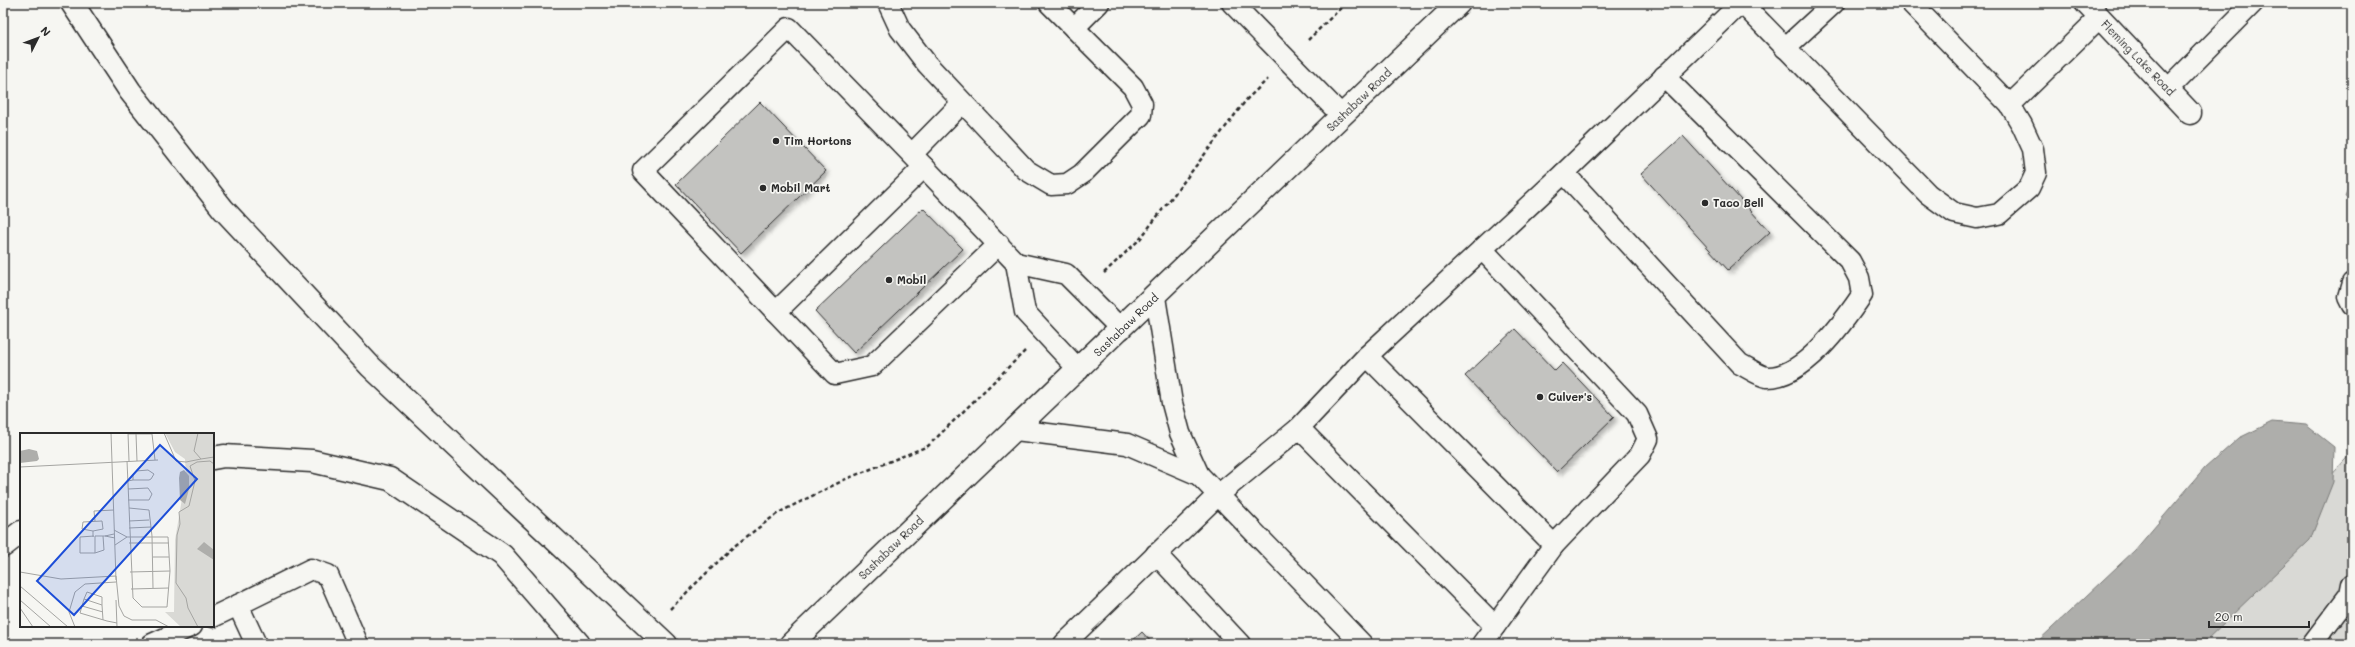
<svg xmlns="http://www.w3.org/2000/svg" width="2355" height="647" font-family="Mali,sans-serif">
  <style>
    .green { fill: #d9d9d5; stroke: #828280 }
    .water { fill: #aeaeab; stroke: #7a7a78 }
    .building { fill: #c3c3c0; stroke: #2b2b2b; filter: url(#shadow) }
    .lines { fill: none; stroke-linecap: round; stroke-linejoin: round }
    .service-casing { stroke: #2b2b2b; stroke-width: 23 }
    .minor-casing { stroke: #2b2b2b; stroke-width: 25 }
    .secondary-casing { stroke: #2b2b2b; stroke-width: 25 }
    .motorway-casing { stroke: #2b2b2b; stroke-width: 25 }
    .path { stroke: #2b2b2b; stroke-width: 2.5; stroke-dasharray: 4 3; stroke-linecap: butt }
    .service { stroke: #f6f6f2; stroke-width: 20 }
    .minor { stroke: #f6f6f2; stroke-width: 22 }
    .secondary { stroke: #f6f6f2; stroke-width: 22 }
    .motorway { stroke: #f6f6f2; stroke-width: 22 }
    .poi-dot { fill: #2b2b2b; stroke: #f6f6f2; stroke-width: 1.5 }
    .labels { text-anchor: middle; stroke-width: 3.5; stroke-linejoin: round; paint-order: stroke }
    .street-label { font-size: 11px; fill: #2b2b2b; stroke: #f6f6f2 }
    .poi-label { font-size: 11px; font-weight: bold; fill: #2b2b2b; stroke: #f6f6f2; text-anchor: start }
    .inset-road { fill: none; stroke: #a5a5a2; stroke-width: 1 }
    .view { fill: #1d4ed8; fill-opacity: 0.15; stroke: #1d4ed8; stroke-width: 2 }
    .inset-edge { fill: none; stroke: #2b2b2b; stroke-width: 2 }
  </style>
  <defs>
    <filter id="shadow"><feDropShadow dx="3.5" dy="3.5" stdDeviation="2" flood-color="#0004"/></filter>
  </defs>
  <rect width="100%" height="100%" fill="#f6f6f2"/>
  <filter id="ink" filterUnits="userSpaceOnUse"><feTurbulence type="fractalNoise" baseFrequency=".025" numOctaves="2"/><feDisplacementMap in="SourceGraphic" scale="8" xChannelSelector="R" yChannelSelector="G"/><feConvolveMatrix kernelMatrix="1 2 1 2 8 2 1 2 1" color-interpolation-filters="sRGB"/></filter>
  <g filter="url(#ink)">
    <!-- green -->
    <g class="green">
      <polygon points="2352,179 2352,198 2345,196"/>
      <polygon points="2352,452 2352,644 2087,644 2299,512"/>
    </g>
    <!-- water -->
    <polygon class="water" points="2272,422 2306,425 2334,447 2333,482 2310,540 2202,644 2035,644 2135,550 2205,468 2239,438"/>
    <!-- building -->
    <g class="building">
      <polygon points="760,102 826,171 741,253 676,184"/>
      <polygon points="1683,136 1770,232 1728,270 1641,174"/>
      <polygon points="923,208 963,249 854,353 815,311"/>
      <polygon points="1515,329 1555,371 1563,363 1614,417 1557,472 1465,376"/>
      <polygon points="1142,632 1153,644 1129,644"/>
    </g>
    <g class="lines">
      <defs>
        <g id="service">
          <polyline points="888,3 900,29 927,64 1026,170 1051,185 1067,184 1082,174 1141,115 1142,104 1133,87 1049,3"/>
          <polyline points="1232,3 1342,116"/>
          <polyline points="1742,3 1928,194 1954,213 1977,218 1999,214 2029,188 2036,173 2033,149 2022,125 2010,105 1911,3"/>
          <polyline points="1074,28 1099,3"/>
          <polyline points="1785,48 1834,3"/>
          <polyline points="2168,89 2253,3"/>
          <polyline points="2010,105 2100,17"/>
          <polyline points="912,154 962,103"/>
          <path d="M 1564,173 L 1740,364 C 1747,367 1759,376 1767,377 C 1804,378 1843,323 1862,295 L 1859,278 L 1850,261 L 1664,76"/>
          <polyline points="999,244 872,366 835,374 776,312 924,167 1016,263"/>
          <polyline points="2352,283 2348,297 2352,305"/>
          <polyline points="1155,297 1172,403 1180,433 1199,475 1362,644"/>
          <polyline points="776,312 643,171 789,28 924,167"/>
          <polyline points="1367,356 1554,545"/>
          <polyline points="1079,370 1025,312 1016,263 1066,274 1121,329"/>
          <polyline points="1299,428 1495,626"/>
          <polyline points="1016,430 1127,444 1199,475"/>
          <polyline points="1156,554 1240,644"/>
          <polyline points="238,605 311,569 328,575 358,644"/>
          <polyline points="213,617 238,605 256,644"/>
          <polyline points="152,644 192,626"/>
          <polyline points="1064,644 1217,496 1299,428 1367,356 1564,173 1741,3"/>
          <polyline points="1482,644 1554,545 1640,455 1648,439 1637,414 1482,249"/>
          <polyline points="2312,644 2350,594 2352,584"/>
        </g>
        <polyline id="minor" points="2086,3 2190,113"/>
        <polyline id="secondary" points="791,644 1459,3"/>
        <g id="motorway">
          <polyline points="72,3 130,91 223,209 371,367 666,644"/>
          <polyline points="213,458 224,456 312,461 390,479 502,555 579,644"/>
          <polyline points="3,546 21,532"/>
        </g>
      </defs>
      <!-- service casing -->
      <use href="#service" class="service-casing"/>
      <!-- minor casing -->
      <use href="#minor" class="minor-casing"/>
      <!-- secondary casing -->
      <use href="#secondary" class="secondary-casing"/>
      <!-- motorway casing -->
      <use href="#motorway" class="motorway-casing"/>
      <!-- path -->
      <g class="path">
        <polyline points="1308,40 1346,3"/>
        <polyline points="1104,273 1140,239 1247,99 1268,79"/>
        <polyline points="670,609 733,547 778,513 846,479 928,446 1025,351"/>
      </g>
      <!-- service -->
      <use href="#service" class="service"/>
      <!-- minor -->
      <use href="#minor" class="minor"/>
      <!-- secondary -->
      <use href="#secondary" class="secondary"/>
      <!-- motorway -->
      <use href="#motorway" class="motorway"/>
    </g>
  </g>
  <!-- markers -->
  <g class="poi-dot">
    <circle cx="776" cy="141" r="4"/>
    <circle cx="763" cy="188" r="4"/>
    <circle cx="1705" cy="203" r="4"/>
    <circle cx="889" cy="280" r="4"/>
    <circle cx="1540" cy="397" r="4"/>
  </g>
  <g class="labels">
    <!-- street labels -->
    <g class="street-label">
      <text transform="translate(2138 58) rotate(46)" y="4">Fleming Lake Road</text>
      <text transform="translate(1359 100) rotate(-44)" y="4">Sashabaw Road</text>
      <text transform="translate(1126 325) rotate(-44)" y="4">Sashabaw Road</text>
      <text transform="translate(891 548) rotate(-44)" y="4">Sashabaw Road</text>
    </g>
    <!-- poi labels -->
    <g class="poi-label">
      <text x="784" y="145">Tim Hortons</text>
      <text x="771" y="192">Mobil Mart</text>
      <text x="1713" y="207">Taco Bell</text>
      <text x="897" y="284">Mobil</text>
      <text x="1548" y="401">Culver's</text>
    </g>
  </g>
  <!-- overview -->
  <g transform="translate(20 433)">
    <rect width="194" height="194" fill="#f6f6f2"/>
    <path d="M 145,0 L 194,0 L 194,194 L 161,194 L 145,179 L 154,179 L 155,107 L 166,42 L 165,26 L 155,19 Z" fill="#d9d9d5"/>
    <path d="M 9,16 L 17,18 L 19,26 L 17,28 L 0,30 L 0,18 ZM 164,37 L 169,43 L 169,56 L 165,71 L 160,67 L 159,45 L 160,39 ZM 184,109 L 194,117 L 194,127 L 177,116 Z" fill="#aeaeab"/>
    <path class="inset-road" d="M 91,0 L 96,147M 108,0 L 109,28M 144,0 L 156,28 L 166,29 L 181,26M 178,0 L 174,18 L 181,26 L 194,24M 108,1 L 132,1 L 135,27M 116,1 L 117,28M 107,28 L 113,165 L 122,174 L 147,174 L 150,138M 0,34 L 138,27M 108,48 L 113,47 L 129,47 L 131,46 L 134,41 L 128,37 L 116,38 L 113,41 L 113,47M 108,56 L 128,55 L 132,61 L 129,67 L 108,67M 109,75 L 129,77 L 132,103 L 133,155M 75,88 L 74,78 L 94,77M 109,88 L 129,87M 109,95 L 131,94M 94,97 L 107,104M 73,98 L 62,96 L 63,89 L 82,88 L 83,96 L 73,98 L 73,104M 94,101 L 85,103 L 95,105M 74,103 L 60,104 L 60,120 L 75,120M 83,103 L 84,117 L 75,120 L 75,103 L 85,103M 109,110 L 149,110M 95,112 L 107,104 L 148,104 L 150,138 L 110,139M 133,124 L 149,124M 0,139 L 41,146 L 96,143 L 99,173 L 104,183 L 112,187 L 136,187 L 149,194M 0,153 L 48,194M 111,156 L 149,155M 64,166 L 67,159 L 82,164 L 82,172M 0,167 L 31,194M 96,167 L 97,194M 62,173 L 83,179M 0,175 L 13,194M 83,187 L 82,172 L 64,166 L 60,180 L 87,188 L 97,190M 55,194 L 49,179 L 55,159 L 65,151 L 96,149M 178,194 L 168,175 L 166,165 L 156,150 L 157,102 L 160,91 L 159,79 L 169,73 L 175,48 L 170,33 L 177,29 L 190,28 L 194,31"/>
    <path class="view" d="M 140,12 L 177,46 L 54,182 L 17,148 Z"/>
    <rect width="194" height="194" class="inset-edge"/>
  </g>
  <!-- margin -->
  <rect width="2355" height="647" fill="none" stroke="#f6f6f2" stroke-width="16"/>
  <rect x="8" y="8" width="2339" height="631" fill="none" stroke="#2b2b2b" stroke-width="1.5" filter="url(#ink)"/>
  <!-- north arrow -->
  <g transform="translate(38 38) rotate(48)" stroke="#f6f6f2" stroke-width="3" paint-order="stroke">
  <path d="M0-3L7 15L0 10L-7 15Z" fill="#2b2b2b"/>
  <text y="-6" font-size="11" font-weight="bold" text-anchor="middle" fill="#2b2b2b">N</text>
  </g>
  <!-- scale -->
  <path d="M2209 621v6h100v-6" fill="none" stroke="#2b2b2b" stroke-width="2"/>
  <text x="2215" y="621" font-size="12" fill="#2b2b2b" stroke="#f6f6f2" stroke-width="3" paint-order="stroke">20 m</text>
</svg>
